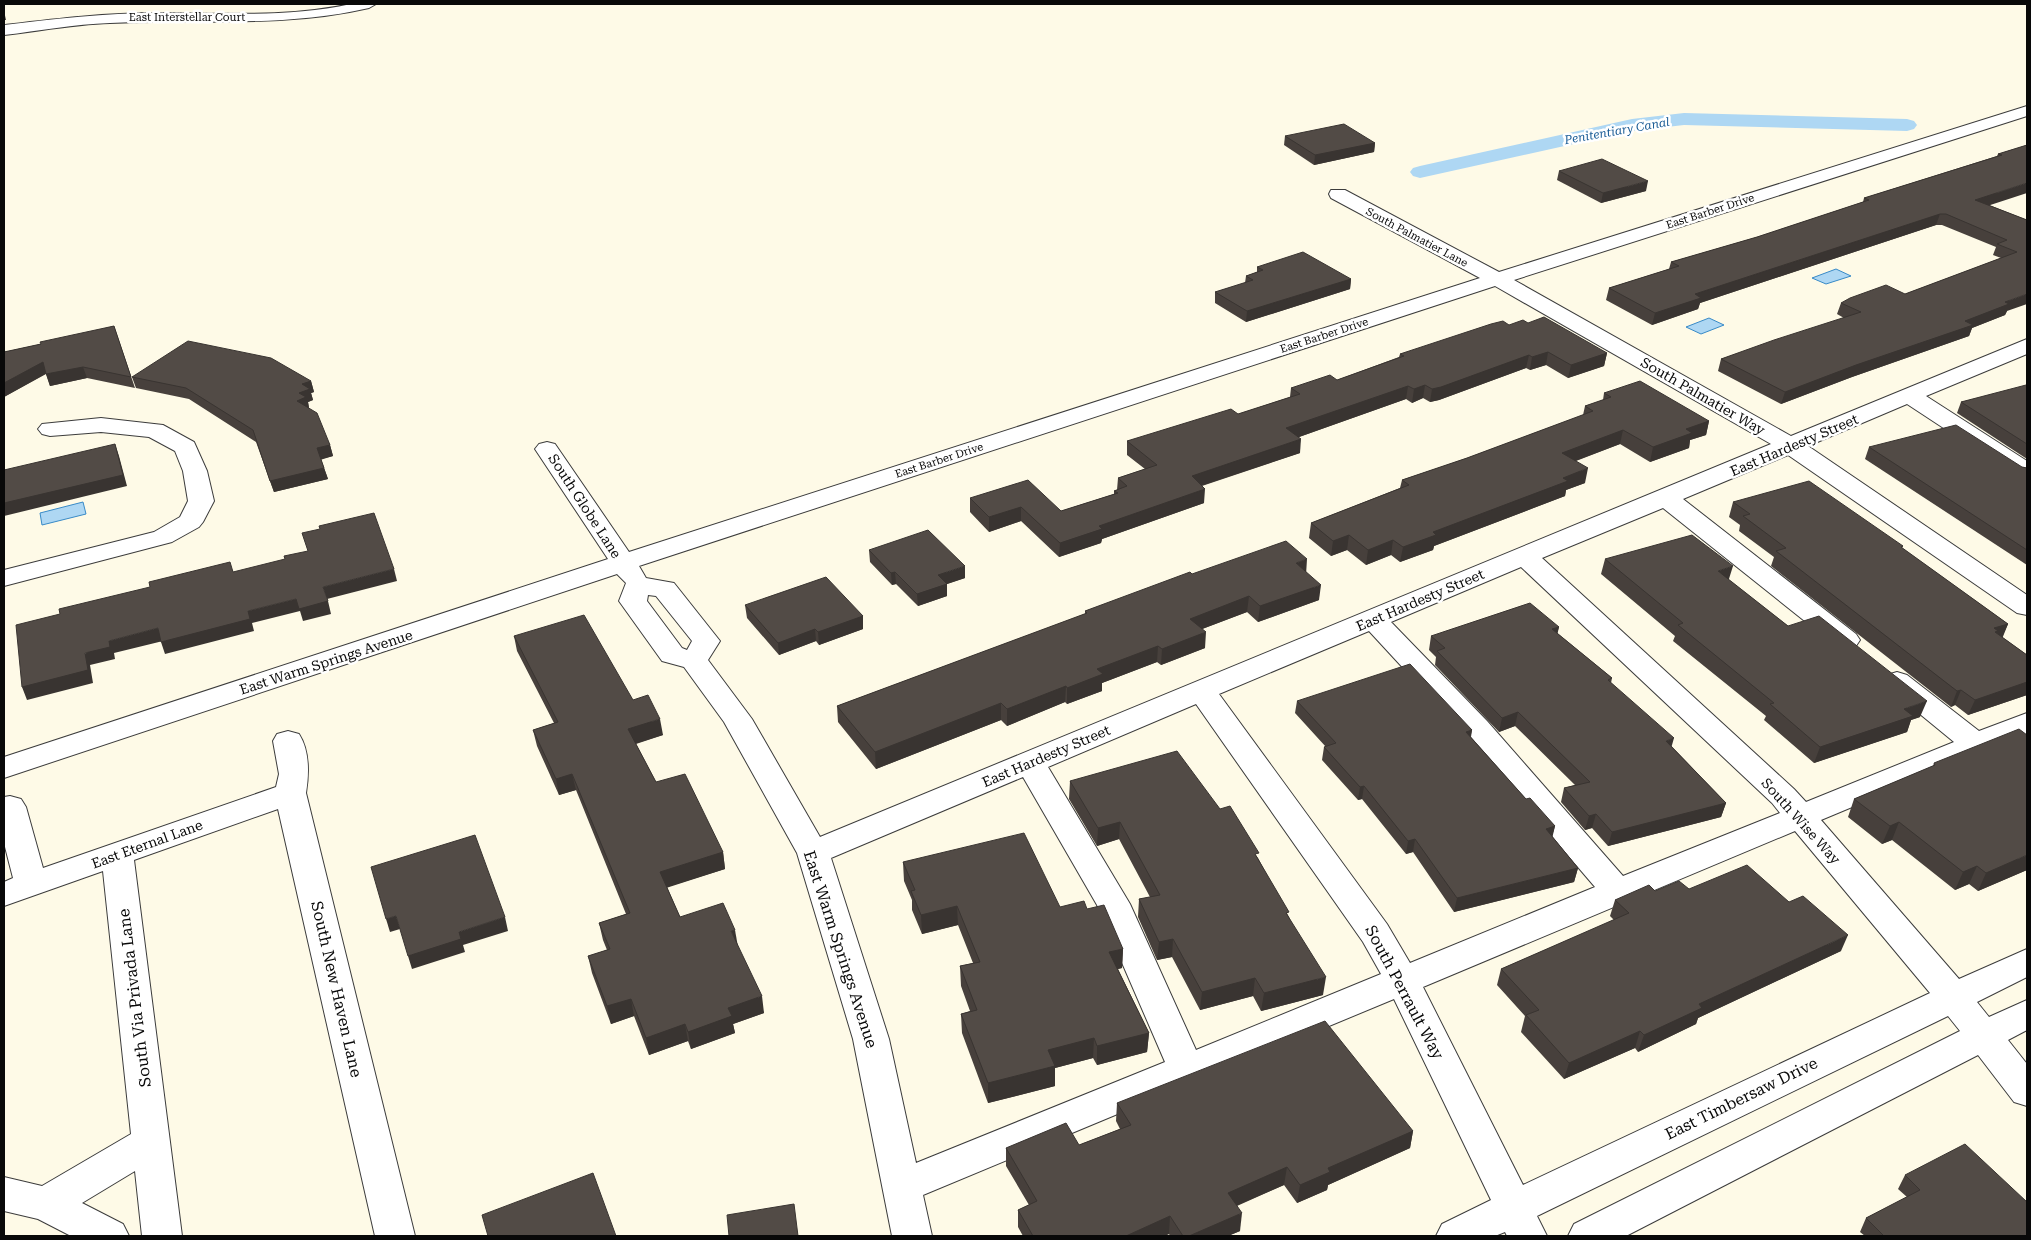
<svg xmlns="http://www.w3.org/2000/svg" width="2031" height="1240" font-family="'Roboto Serif',serif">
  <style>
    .water { fill: #aed7f3; stroke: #388ac7 }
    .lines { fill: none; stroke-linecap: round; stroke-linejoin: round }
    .canal { fill: #aed7f3; fill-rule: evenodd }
    .minor-casing { stroke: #3c3c3c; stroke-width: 2 }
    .minor { fill: #fff; fill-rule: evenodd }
    .wall { fill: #47403c }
    .shaded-wall { fill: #393431 }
    .building { fill: #524b46; stroke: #393431 }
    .labels { text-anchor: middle; stroke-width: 5; stroke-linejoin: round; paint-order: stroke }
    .far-street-label { font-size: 11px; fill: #090909; stroke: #fff }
    .far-water-label { font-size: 12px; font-style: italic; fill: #195b95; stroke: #fff }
    .street-label { font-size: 14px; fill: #090909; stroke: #fff }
    .near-street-label { font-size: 16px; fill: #090909; stroke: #fff }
  </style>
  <rect width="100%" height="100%" fill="#fefae7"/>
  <!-- water -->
  <g class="water">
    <polygon points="1836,269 1851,276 1826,284 1812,278"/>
    <polygon points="1709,318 1724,325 1701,334 1686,327"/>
    <polygon points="83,502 86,514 42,525 40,513"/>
  </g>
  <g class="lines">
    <!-- canal -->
    <polygon class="canal" points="1684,113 1907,119 1914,121 1917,125 1914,129 1907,131 1684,125 1632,131 1420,178 1413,176 1410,172 1413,168 1420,166 1632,119"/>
    <defs>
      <g id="minor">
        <path d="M 351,4 L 376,4 L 369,8 C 283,28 197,19 110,23 C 74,24 39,31 4,35 L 4,25 C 55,19 105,13 156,13 C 221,13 287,18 351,4 Z"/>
        <path d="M 2027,106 L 2027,116 L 1514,280 L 1791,436 L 2027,339 L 2027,354 L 1926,396 L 2027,461 L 2027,479 L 2018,477 L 1907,404 L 1808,446 L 2027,595 L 2027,615 L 2017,613 L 1788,455 L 1683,499 L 1856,634 L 1860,640 L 1856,646 L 1846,649 L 1836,646 L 1663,508 L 1542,558 L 1794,789 L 1806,802 L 1954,742 L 1887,687 L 1883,681 L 1887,675 L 1897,672 L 1907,675 L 1979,731 L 2027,713 L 2027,734 L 1821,820 L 1959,979 L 2027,949 L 2027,977 L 1977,1002 L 1989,1017 L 2027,1000 L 2027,1030 L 2008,1040 L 2027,1064 L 2027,1106 L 2014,1102 L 1978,1055 L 1626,1236 L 1568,1236 L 1574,1224 L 1960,1031 L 1948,1016 L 1537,1216 L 1547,1236 L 1507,1236 L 1505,1232 L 1495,1236 L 1436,1236 L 1442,1224 L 1491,1200 L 1394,999 L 923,1195 L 932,1236 L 892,1236 L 853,1039 L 797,853 L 724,722 L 684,667 L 662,661 L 619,601 L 626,583 L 617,574 L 4,778 L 4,757 L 608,559 L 535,449 L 539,444 L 547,442 L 555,444 L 629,552 L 1480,278 L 1331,198 L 1329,194 L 1331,190 L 1345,190 L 1499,272 ZM 1495,286 L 1771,444 L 820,837 L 752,719 L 708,660 L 720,641 L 674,583 L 646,578 L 639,566 ZM 1521,567 L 1772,803 L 1780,813 L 1623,876 L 1487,721 L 1391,622 ZM 648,595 L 656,596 L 692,641 L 687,650 L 682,648 L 647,601 ZM 1369,631 L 1465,735 L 1595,887 L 1410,963 L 1387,924 L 1219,694 ZM 1196,704 L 1363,942 L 1381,974 L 1196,1050 L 1130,904 L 1048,767 ZM 1023,777 L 1097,905 L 1165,1062 L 916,1163 L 889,1039 L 831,858 ZM 1795,831 L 1930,993 L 1523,1185 L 1423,987 Z"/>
        <polygon points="101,418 163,425 194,442 207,471 214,501 203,522 199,527 172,542 4,586 4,570 154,532 180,517 188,501 183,471 175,451 149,437 101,432 50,436 42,434 38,429 42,424"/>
        <path d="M 288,731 L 299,734 C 310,751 309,774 306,793 L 415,1236 L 375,1236 L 278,809 L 134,860 L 182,1236 L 142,1236 L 135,1171 L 82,1203 L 123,1224 L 129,1236 L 71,1236 L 38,1219 L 4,1211 L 4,1177 L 42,1186 L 131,1134 L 103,871 L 4,906 L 4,882 L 13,878 L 4,843 L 4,797 L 10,796 L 21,799 L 26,807 L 43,868 L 276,787 L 279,774 L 273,741 L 277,734 Z"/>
      </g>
    </defs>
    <!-- minor casing -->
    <use href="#minor" class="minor-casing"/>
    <!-- minor -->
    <use href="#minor" class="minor"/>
  </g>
  <!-- wall -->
  <g class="wall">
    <polygon points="1285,136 1375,143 1374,152 1314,165 1284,145"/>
    <polygon points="2027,145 1989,205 2027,220 2007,311 2005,315 1972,328 1969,336 1852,377 1781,404 1718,371 1721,359 1844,318 1837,314 1841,303 1905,294 2001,258 1993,255 1996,247 1942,225 1936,225 1700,303 1698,309 1652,325 1606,300 1609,288 1669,269 1671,262 1757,237 1863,202 1864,198 1997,156 1998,154"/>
    <polygon points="1559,171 1646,191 1601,203 1557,180"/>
    <polygon points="1257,267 1351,279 1350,289 1246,322 1215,303 1215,292 1245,283 1246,276 1257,272"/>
    <polygon points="1528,323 1607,353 1604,366 1568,378 1546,365 1530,370 1526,368 1439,400 1430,402 1423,398 1412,403 1406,399 1299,437 1300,453 1202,486 1204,503 1102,539 1101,543 1059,557 1021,521 989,532 970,512 970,498 1061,511 1114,494 1114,491 1117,490 1118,478 1145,469 1127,455 1127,441 1238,414 1290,397 1291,388 1337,380 1399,357 1400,354 1509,325"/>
    <polygon points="114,326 135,388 87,378 50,386 46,374 4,397 4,352 41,344"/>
    <polygon points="132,377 311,381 314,392 311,393 313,400 308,402 309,408 330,445 333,456 321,459 328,479 274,492 256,442 189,399 136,388"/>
    <polygon points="2027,386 2027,459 1957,413 1961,402"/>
    <polygon points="1604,393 1709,421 1706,435 1690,440 1689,448 1650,462 1620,444 1576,461 1585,483 1566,490 1565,496 1434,546 1433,550 1400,562 1391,555 1366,565 1347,550 1331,556 1309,538 1311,523 1400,488 1402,480 1467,458 1583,415 1585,406 1603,400"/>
    <polygon points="1869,447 2027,468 2027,565 1865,459"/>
    <polygon points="1733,502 1903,546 1902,548 2008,624 2002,637 2027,655 2027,695 1968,715 1955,705 1951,707 1771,566 1774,557 1739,531 1740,525 1729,517"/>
    <polygon points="869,550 965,578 947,584 947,596 918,606 896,584 892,585 870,562"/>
    <polygon points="1605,559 1729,580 1788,626 1920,717 1911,720 1907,732 1814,763 1764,720 1766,716 1673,641 1675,636 1601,574"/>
    <polygon points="1306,572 1319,600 1258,622 1247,612 1202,629 1205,648 1161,665 1157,662 1102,683 1102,691 1067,704 1065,702 1007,726 1001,720 876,769 838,722 837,706 1085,614 1085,611 1192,574"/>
    <polygon points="745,605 863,616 863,629 819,645 816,641 779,655 747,618"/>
    <polygon points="1559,627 1557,633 1612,678 1611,683 1726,803 1721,817 1608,846 1592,828 1585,830 1561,802 1564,788 1575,785 1515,726 1499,732 1435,665 1436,657 1429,650 1431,636"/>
    <polygon points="514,636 633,700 663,735 636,744 656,782 723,852 725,869 667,887 680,917 737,944 764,1013 733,1024 735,1033 691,1049 688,1041 649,1055 634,1016 611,1024 592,973 588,956 607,950 603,940 599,923 626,914 576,790 559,795 537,746 533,730 554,723 517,651"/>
    <polygon points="1297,701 1472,730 1471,737 1526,799 1555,826 1552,836 1578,868 1574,882 1454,912 1413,852 1406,854 1362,799 1358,800 1322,760 1324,747 1326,747 1295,713"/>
    <polygon points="1934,763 2027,870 1978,891 1969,884 1955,890 1892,840 1882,844 1848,817 1854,799 1933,766"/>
    <polygon points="1070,781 1220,809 1258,858 1289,917 1323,995 1261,1011 1253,996 1200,1010 1172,957 1157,960 1138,917 1139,899 1150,897 1119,839 1097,846 1069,799"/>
    <polygon points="903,862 1060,907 1087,909 1123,949 1122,968 1118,969 1149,1033 1147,1052 1097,1065 1093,1058 1055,1068 1055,1086 988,1103 962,1033 961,1014 970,1011 961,986 960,966 973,963 958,925 922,934 912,910 912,900 904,881"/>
    <polygon points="1689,889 1841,951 1698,1018 1696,1024 1638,1052 1635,1048 1564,1079 1521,1032 1525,1016 1497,985 1501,969 1614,920 1610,916 1615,900 1655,891"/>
    <polygon points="1117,1103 1413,1131 1410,1148 1328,1185 1327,1190 1297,1203 1284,1185 1237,1206 1240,1231 1228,1236 1170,1236 1169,1234 1164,1236 1023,1236 1018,1227 1018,1210 1029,1205 1006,1166 1006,1148 1079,1145 1120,1129 1116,1121"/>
    <polygon points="1905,1175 2027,1236 1865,1236 1860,1232 1866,1218 1907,1197 1898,1189"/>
  </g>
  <!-- shaded-wall -->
  <g class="shaded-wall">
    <polygon points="4,11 6,20 4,20"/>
    <polygon points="1375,143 1374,152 1314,165 1315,155"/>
    <polygon points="1648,181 1646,191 1601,203 1603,193"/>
    <polygon points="2027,183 2027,193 1972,211 1975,200"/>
    <polygon points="1940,214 1936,225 1700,303 1698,309 1652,325 1655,313 1695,294"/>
    <polygon points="1351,279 1350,289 1246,322 1247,311"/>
    <polygon points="2027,294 2027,304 2007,311 2005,315 1972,328 1969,336 1852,377 1781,404 1785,392 1965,321 2005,302"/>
    <polygon points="1548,352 1546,365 1530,370 1532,357"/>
    <polygon points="1607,353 1604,366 1568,378 1571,365"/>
    <polygon points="1529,355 1526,368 1439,400 1430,402 1432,389"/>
    <polygon points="43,362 47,373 4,397 4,383"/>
    <polygon points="83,367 87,378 50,386 46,374"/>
    <polygon points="311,381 314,392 311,393 313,400 308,402 309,408 297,401 302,384"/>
    <polygon points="1425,385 1423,398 1412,403 1414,389"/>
    <polygon points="1408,386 1406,399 1285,442 1286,428"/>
    <polygon points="1709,421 1706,435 1690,440 1689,448 1650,462 1653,447 1686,429"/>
    <polygon points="1623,430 1620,444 1559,467 1562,453"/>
    <polygon points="1301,439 1300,453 1191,489 1192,476"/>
    <polygon points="115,444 119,456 127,486 4,516 4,503"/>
    <polygon points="330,445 333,456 320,460 317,448"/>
    <polygon points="324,468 328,479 274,492 270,481"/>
    <polygon points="1588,468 1585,483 1566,490 1565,496 1434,546 1433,550 1400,562 1403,547 1433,532 1563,478"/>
    <polygon points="1205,489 1204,503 1102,539 1101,543 1059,557 1060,543 1099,526"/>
    <polygon points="1021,507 1021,521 989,532 989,517"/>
    <polygon points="1349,535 1347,550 1331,556 1333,541"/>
    <polygon points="1393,540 1391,555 1366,565 1368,550"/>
    <polygon points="1307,559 1306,575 1296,563"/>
    <polygon points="965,566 965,578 947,584 947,596 918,606 917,594 938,575"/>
    <polygon points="1733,566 1728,582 1718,571"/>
    <polygon points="394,569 397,581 327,599 323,587"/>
    <polygon points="895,572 896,584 892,585 891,573"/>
    <polygon points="1321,585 1319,600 1258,622 1260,606"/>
    <polygon points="1249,596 1247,612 1189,634 1190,619"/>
    <polygon points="296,599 328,601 331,614 303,621 300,611 252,623 254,631 165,654 161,642 248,611"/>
    <polygon points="863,616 863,629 819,645 818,632"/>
    <polygon points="2008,624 2002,639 1994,641 1994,628"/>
    <polygon points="1559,627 1556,640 1552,629"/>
    <polygon points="158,628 163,641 114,653 115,659 90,665 93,683 27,700 22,687 109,641"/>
    <polygon points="815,629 816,641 779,655 778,643"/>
    <polygon points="1206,632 1205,648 1161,665 1162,649"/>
    <polygon points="1158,646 1157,662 1102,683 1102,691 1067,704 1067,688 1097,669"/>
    <polygon points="2027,682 2027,695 1968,715 1975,700"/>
    <polygon points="1066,686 1065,702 1007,726 1007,709"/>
    <polygon points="1961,690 1955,705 1951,707 1957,691"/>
    <polygon points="1927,701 1920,717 1911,720 1907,732 1814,763 1820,747 1904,709"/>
    <polygon points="1001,703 1001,720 876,769 875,752"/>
    <polygon points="1518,712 1515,726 1499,732 1502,718"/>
    <polygon points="660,719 663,735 631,745 628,729"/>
    <polygon points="1472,730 1469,743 1466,732"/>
    <polygon points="1674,738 1670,752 1666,741"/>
    <polygon points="572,774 576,790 559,795 556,779"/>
    <polygon points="1364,786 1362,799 1358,800 1360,787"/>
    <polygon points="1726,803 1721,817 1608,846 1612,832"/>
    <polygon points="1596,814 1592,828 1585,830 1589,816"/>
    <polygon points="1120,822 1119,839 1097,846 1098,828"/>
    <polygon points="1899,822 1892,840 1882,844 1890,826"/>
    <polygon points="1555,826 1552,839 1546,829"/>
    <polygon points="1415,839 1413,852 1406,854 1408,841"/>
    <polygon points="723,852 725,869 663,889 660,872"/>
    <polygon points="2027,855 2027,870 1978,891 1986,873"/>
    <polygon points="1977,866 1969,884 1955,890 1963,872"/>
    <polygon points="1578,868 1574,882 1454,912 1457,898"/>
    <polygon points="957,906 958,925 922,934 921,915"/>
    <polygon points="396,916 400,929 390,932 386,919"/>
    <polygon points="505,917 508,931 463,945 465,952 412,969 408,956 459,932"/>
    <polygon points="735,930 738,947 731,931"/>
    <polygon points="1848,935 1841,951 1698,1018 1696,1024 1638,1052 1644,1035 1699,1004"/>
    <polygon points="1173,939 1172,957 1157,960 1159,942"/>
    <polygon points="1123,949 1122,968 1109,971 1109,952"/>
    <polygon points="1326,977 1323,995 1261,1011 1264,993"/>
    <polygon points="1255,978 1253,996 1200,1010 1202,992"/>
    <polygon points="762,996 764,1013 733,1024 735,1033 691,1049 688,1032 728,1008"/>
    <polygon points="631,999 634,1016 611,1024 607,1006"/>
    <polygon points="685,1024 688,1041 649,1055 646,1038"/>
    <polygon points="1640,1031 1635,1048 1564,1079 1569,1063"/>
    <polygon points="1149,1033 1147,1052 1097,1065 1097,1046"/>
    <polygon points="1094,1038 1093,1058 1055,1068 1055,1086 988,1103 988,1083 1048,1050"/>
    <polygon points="1413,1131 1410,1148 1328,1185 1327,1190 1297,1203 1300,1185 1328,1168"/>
    <polygon points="1287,1167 1284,1185 1226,1210 1228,1193"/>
    <polygon points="1242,1213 1240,1231 1228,1236 1189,1236"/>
    <polygon points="1170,1216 1169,1234 1164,1236 1126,1236"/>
  </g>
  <!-- building -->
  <g class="building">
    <polygon points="1344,124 1375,143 1315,155 1285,136"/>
    <polygon points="2027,145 2027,183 1975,200 2027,220 2027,294 2005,302 2009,304 1965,321 1973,325 1856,365 1785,392 1721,359 1774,340 1861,312 1841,303 1850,298 1886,285 1905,294 2017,252 1997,244 2007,240 1946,214 1940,214 1695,294 1701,298 1655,313 1609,288 1679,266 1671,262 1757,237 1869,200 1864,198 2002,155 1998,154"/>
    <polygon points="1602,159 1648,181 1603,193 1559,171"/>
    <polygon points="1303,252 1351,279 1247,311 1215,292 1253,280 1246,276 1263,270 1257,267"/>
    <polygon points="1544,317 1607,353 1571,365 1548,352 1532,357 1529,355 1441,387 1432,389 1425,385 1414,389 1408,386 1286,428 1301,439 1192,476 1205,489 1099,526 1102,529 1060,543 1021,507 989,517 970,498 1028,480 1061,511 1118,493 1114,491 1127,486 1118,478 1157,465 1127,441 1231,409 1238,414 1300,394 1291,388 1330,375 1337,380 1404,356 1400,354 1491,324 1503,321 1509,325 1523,320 1528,323"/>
    <polygon points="114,326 131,377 83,367 46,374 43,362 4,383 4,352 41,344 40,342"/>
    <polygon points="188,341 271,358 311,381 302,384 310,389 299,393 306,397 297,401 317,413 330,445 317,448 324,468 270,481 253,430 186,388 132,377"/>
    <polygon points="1640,381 1709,421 1686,429 1692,433 1653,447 1623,430 1562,453 1588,468 1563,478 1568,481 1433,532 1436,535 1403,547 1393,540 1368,550 1349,535 1333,541 1311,523 1409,485 1402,480 1467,458 1593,411 1585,406 1611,397 1604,393"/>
    <polygon points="2026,385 2027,386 2027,444 1961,402"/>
    <polygon points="1956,425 2022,467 2027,468 2027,550 1869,447"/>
    <polygon points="115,444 123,475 4,503 4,470"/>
    <polygon points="1809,481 1903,546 1901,547 2008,624 1994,628 1998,631 1995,632 2027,655 2027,682 1975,700 1961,690 1957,691 1776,551 1786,548 1743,516 1750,514 1733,502"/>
    <polygon points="374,513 394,569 323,587 328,601 299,609 296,599 248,611 250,619 161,642 158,628 109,641 110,647 85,653 88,670 22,687 16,625 60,614 59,609 150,587 149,582 230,562 233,572 285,559 284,556 308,551 302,533 320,529 319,526"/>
    <polygon points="928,530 965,566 938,575 947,584 917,594 895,572 891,573 869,550"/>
    <polygon points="1692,535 1733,566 1718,571 1788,626 1819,616 1927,701 1904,709 1913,716 1820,747 1770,704 1774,703 1678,625 1683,623 1605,559"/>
    <polygon points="1286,541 1307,559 1296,563 1321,585 1260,606 1249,596 1190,619 1206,632 1162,649 1158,646 1097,669 1103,674 1067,688 1066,686 1007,709 1001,703 875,752 837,706 1087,613 1085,611 1190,572 1192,574"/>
    <polygon points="826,577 863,616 818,632 815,629 778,643 745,605"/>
    <polygon points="1530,603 1559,627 1552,629 1612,678 1608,680 1674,738 1666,741 1726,803 1612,832 1596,814 1589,816 1564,788 1590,782 1518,712 1502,718 1437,651 1445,648 1431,636"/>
    <polygon points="584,615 633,700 648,695 660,719 628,729 656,782 685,774 723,852 660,872 680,917 723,903 735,930 731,931 762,996 728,1008 732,1016 688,1032 685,1024 646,1038 631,999 607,1006 588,956 610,949 599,923 630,913 572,774 556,779 533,730 558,722 514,636"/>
    <polygon points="1410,664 1472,730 1466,732 1526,799 1530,798 1555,826 1546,829 1578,868 1457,898 1415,839 1408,841 1364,786 1360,787 1324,747 1336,743 1297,701"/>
    <polygon points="2019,729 2027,735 2027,855 1986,873 1977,866 1963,872 1899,822 1890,826 1854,799 1935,765 1934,763"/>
    <polygon points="1177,751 1220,809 1230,806 1259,853 1255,854 1289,912 1286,913 1326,977 1264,993 1255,978 1202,992 1173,939 1159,942 1139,899 1160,895 1120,822 1098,828 1070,781"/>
    <polygon points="1024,833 1060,907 1084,901 1087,909 1104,905 1123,949 1109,952 1149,1033 1097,1046 1094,1038 1048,1050 1055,1066 988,1083 961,1014 977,1010 960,966 980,962 957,906 921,915 911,891 915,890 903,862"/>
    <polygon points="475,835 505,917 459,932 461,939 408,956 396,916 386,919 371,867"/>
    <polygon points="1747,865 1789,902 1803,896 1848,935 1699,1004 1702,1008 1644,1035 1640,1031 1569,1063 1526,1015 1539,1010 1501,969 1629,913 1615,900 1649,885 1655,891 1679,881 1689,889"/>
    <polygon points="1325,1021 1413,1131 1328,1168 1330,1172 1300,1185 1287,1167 1228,1193 1242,1213 1189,1236 1183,1236 1170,1216 1126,1236 1033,1236 1018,1210 1037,1201 1006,1148 1066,1123 1079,1145 1131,1125 1117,1103"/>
    <polygon points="1965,1144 2027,1202 2027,1236 1884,1236 1866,1218 1920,1190 1905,1175"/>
    <polygon points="593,1173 616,1236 488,1236 482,1215"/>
    <polygon points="794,1204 798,1236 729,1236 727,1215"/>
  </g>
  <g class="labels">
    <!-- far-street labels -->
    <g class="far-street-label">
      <text x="187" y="21">East Interstellar Court</text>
      <text transform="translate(1710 211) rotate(-18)" y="4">East Barber Drive</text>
      <text transform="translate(1417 237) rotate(28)" y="4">South Palmatier Lane</text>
      <text transform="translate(1324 335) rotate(-18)" y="4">East Barber Drive</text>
      <text transform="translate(939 460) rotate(-18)" y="4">East Barber Drive</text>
    </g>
    <!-- far-water labels -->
    <g class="far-water-label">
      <text transform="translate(1617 131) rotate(-10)" y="4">Penitentiary Canal</text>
    </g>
    <!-- street labels -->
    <g class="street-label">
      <text transform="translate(1703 396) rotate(30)" y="5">South Palmatier Way</text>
      <text transform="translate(1794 445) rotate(-23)" y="5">East Hardesty Street</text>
      <text transform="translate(585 506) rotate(57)" y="5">South Globe Lane</text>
      <text transform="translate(1420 600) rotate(-23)" y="5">East Hardesty Street</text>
      <text transform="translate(326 662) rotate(-18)" y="5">East Warm Springs Avenue</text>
      <text transform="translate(1046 756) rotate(-23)" y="5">East Hardesty Street</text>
      <text transform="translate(1801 821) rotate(48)" y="5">South Wise Way</text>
      <text transform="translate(147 844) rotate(-20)" y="5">East Eternal Lane</text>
    </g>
    <!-- near-street labels -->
    <g class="near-street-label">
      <text transform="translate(841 949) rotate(72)" y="6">East Warm Springs Avenue</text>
      <text transform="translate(337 989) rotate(77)" y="6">South New Haven Lane</text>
      <text transform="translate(1405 992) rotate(62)" y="6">South Perrault Way</text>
      <text transform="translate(134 998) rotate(-97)" y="6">South Via Privada Lane</text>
      <text transform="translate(1741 1098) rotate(-26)" y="6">East Timbersaw Drive</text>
    </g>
  </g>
  <!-- border -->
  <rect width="2031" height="1240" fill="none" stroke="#090909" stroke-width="10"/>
</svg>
